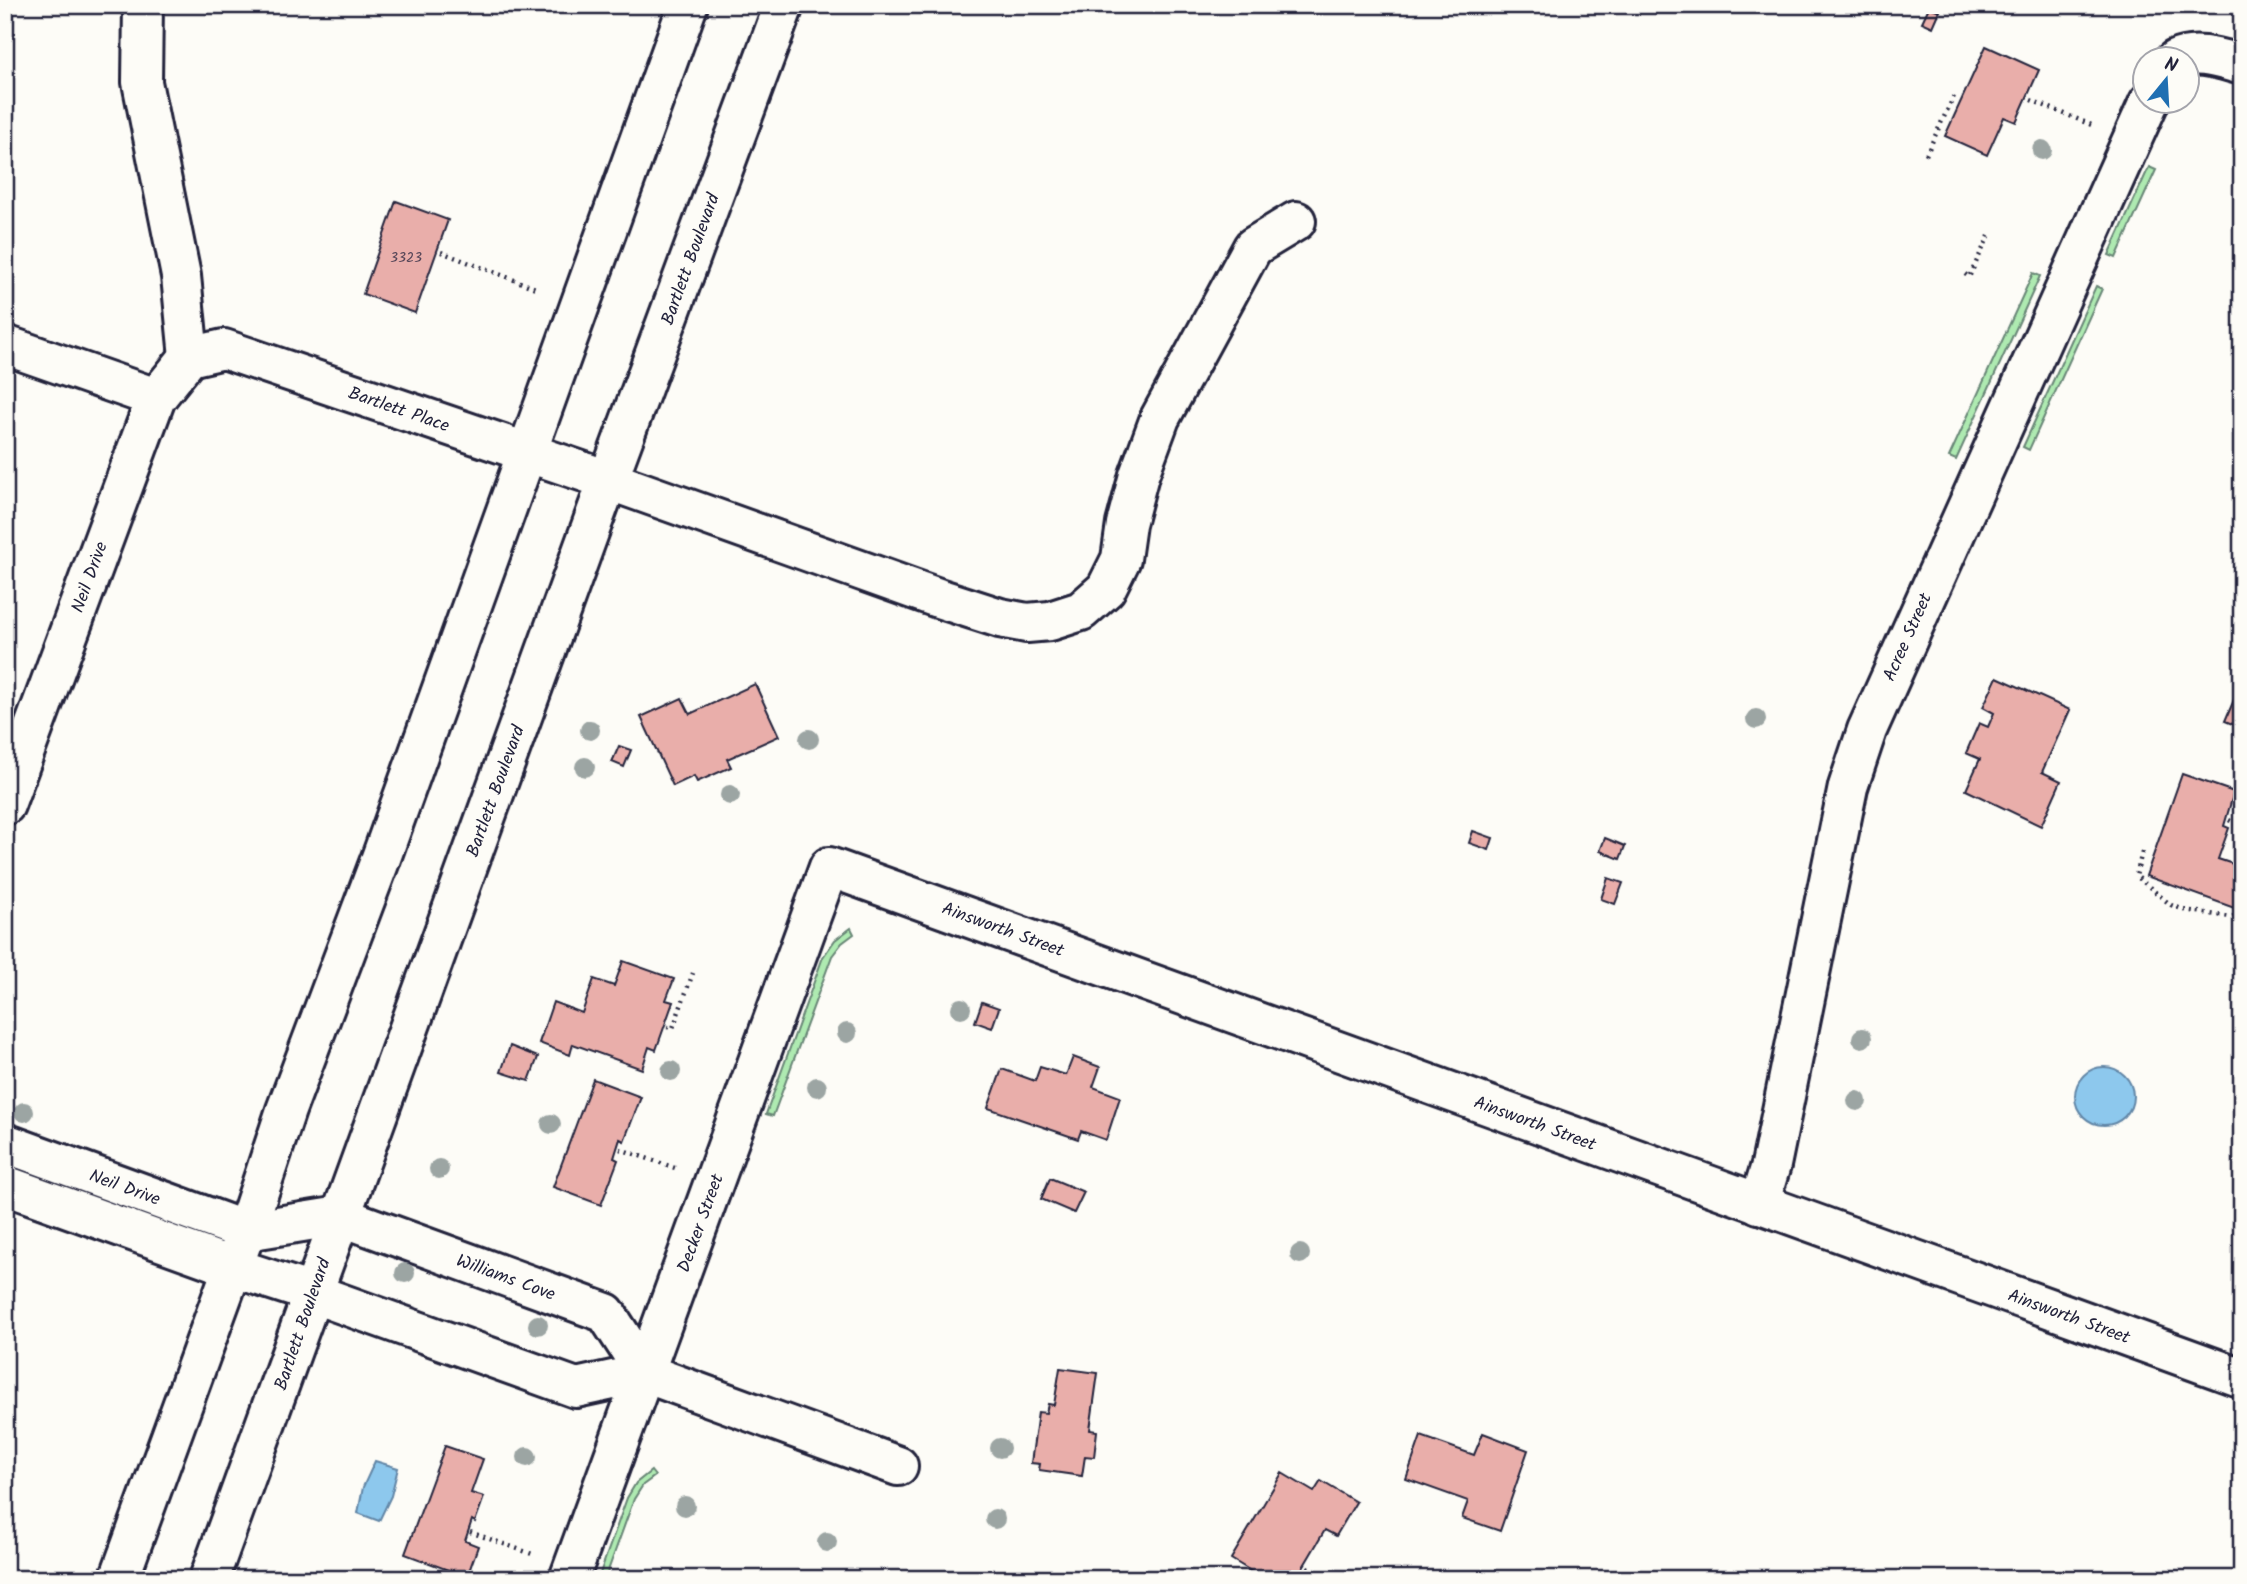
<svg xmlns="http://www.w3.org/2000/svg" width="2247" height="1584" font-family="Kalam,sans-serif">
  <style>
    .green { fill: #aeeab1; stroke: #688676; stroke-width: 2 }
    .water { fill: #8dc8ed; stroke: #6286a6; stroke-width: 2 }
    .building { fill: #e9aeaa; stroke: #22223b; stroke-width: 2 }
    .lines { fill: none; stroke-linecap: round; stroke-linejoin: round }
    .minor-casing { stroke: #22223b; stroke-width: 44 }
    .major-casing { stroke: #22223b; stroke-width: 44 }
    .path { stroke: #22223b; stroke-width: 4.5; stroke-dasharray: 2 5; stroke-linecap: butt }
    .minor { stroke: #fdfcf7; stroke-width: 38 }
    .major { stroke: #fdfcf7; stroke-width: 38 }
    .tree { fill: #9ca5a3 }
    .labels { text-anchor: middle; stroke-width: 7; stroke-linejoin: round; paint-order: stroke }
    .number-label { font-size: 14px; fill: #544557 }
    .street-label { font-size: 18px; fill: #22223b; stroke: #fdfcf7 }
  </style>
  <rect width="100%" height="100%" fill="#fdfcf7"/>
  <filter id="ink" filterUnits="userSpaceOnUse"><feTurbulence type="fractalNoise" baseFrequency=".0143" numOctaves="2"/><feDisplacementMap in="SourceGraphic" scale="14" xChannelSelector="R" yChannelSelector="G"/><feConvolveMatrix kernelMatrix="1 2 1 2 8 2 1 2 1" color-interpolation-filters="sRGB"/></filter>
  <g filter="url(#ink)">
    <!-- green -->
    <g class="green">
      <polygon points="2149,167 2156,170 2116,258 2109,255"/>
      <polygon points="2033,273 2040,276 1956,460 1949,457"/>
      <polygon points="2096,286 2102,289 2029,450 2023,447"/>
      <polygon points="851,928 854,934 842,943 832,956 773,1116 766,1114 823,957 835,940"/>
      <polygon points="651,1471 655,1476 643,1485 634,1499 605,1579 598,1579 627,1498 636,1483"/>
    </g>
    <!-- water -->
    <g class="water">
      <circle cx="2104" cy="1096" r="29"/>
      <polygon points="375,1461 398,1468 391,1496 379,1521 358,1513 363,1487"/>
    </g>
    <!-- building -->
    <g class="building">
      <polygon points="1929,7 1940,11 1933,27 1922,22"/>
      <polygon points="1986,46 2039,70 2016,122 2004,117 1987,155 1945,136"/>
      <polygon points="396,201 448,220 415,313 363,294"/>
      <polygon points="1997,677 2070,710 2042,772 2061,781 2041,826 1966,790 1980,759 1966,753 1979,723 1988,727 1994,713 1983,707"/>
      <polygon points="2242,681 2242,728 2225,721"/>
      <polygon points="755,684 779,736 727,759 731,767 697,782 694,776 673,786 641,717 682,698 690,714"/>
      <polygon points="619,746 631,750 624,767 612,762"/>
      <polygon points="2182,774 2234,792 2224,826 2229,828 2218,859 2242,867 2242,895 2237,909 2146,876"/>
      <polygon points="1473,831 1493,838 1489,850 1469,843"/>
      <polygon points="1605,838 1625,846 1620,859 1600,851"/>
      <polygon points="1608,878 1623,883 1615,904 1601,899"/>
      <polygon points="623,961 674,979 666,1000 673,1002 656,1050 649,1047 642,1069 573,1044 570,1055 539,1043 553,1002 582,1013 594,979 614,986"/>
      <polygon points="982,1002 999,1008 992,1028 975,1022"/>
      <polygon points="510,1046 538,1057 529,1081 501,1072"/>
      <polygon points="1073,1057 1100,1067 1093,1087 1120,1097 1106,1140 1081,1131 1078,1139 988,1108 1002,1069 1035,1081 1040,1067 1066,1075"/>
      <polygon points="593,1079 641,1097 624,1141 620,1139 614,1158 618,1160 601,1205 553,1187"/>
      <polygon points="1050,1178 1084,1192 1074,1213 1041,1199"/>
      <polygon points="1060,1368 1098,1373 1090,1430 1097,1431 1094,1457 1085,1456 1082,1476 1039,1470 1040,1464 1031,1463 1038,1412 1046,1413 1048,1404 1054,1405"/>
      <polygon points="1483,1433 1528,1450 1500,1531 1462,1518 1468,1501 1406,1479 1421,1436 1474,1455"/>
      <polygon points="445,1446 483,1459 471,1493 484,1497 475,1522 472,1520 465,1541 478,1546 467,1577 405,1554"/>
      <polygon points="1282,1473 1314,1492 1321,1481 1356,1502 1336,1536 1325,1530 1296,1579 1264,1579 1231,1559"/>
    </g>
    <g class="lines">
      <defs>
        <g id="minor">
          <polyline points="143,5 142,82 181,276 189,357"/>
          <path d="M 2175,60 C 2196,50 2220,59 2242,65"/>
          <polyline points="5,345 156,398"/>
          <polyline points="189,357 224,349 608,480 938,598 1000,618 1027,623 1050,621 1081,611 1106,589 1121,559 1126,524 1139,475 1160,418 1253,247 1296,221"/>
          <polyline points="5,805 156,398 189,357"/>
          <polyline points="5,1143 246,1231"/>
          <polyline points="5,1185 232,1267"/>
          <polyline points="1759,1204 1771,1165 1848,787 1867,730 2149,102"/>
          <polyline points="340,1216 606,1313 645,1373"/>
          <polyline points="312,1293 576,1388 645,1373 898,1466"/>
          <polyline points="569,1579 829,867 2242,1378"/>
        </g>
        <g id="major">
          <polyline points="246,1231 340,1216"/>
          <polyline points="232,1267 312,1293"/>
          <polyline points="119,1579 246,1231 286,1110 381,858 688,5"/>
          <polyline points="209,1579 608,480 784,5"/>
        </g>
      </defs>
      <!-- minor casing -->
      <use href="#minor" class="minor-casing"/>
      <!-- major casing -->
      <use href="#major" class="major-casing"/>
      <!-- path -->
      <g class="path">
        <polyline points="2031,100 2094,126"/>
        <polyline points="1926,155 1954,96"/>
        <polyline points="441,252 538,289"/>
        <polyline points="1965,274 1969,277 1989,236"/>
        <polyline points="2229,820 2242,827"/>
        <polyline points="2142,852 2136,876 2171,905 2184,910 2231,917 2242,913"/>
        <polyline points="667,1027 673,1028 693,973"/>
        <polyline points="620,1149 675,1168"/>
        <polyline points="470,1532 535,1555"/>
        <polyline points="1307,1567 1328,1579"/>
      </g>
      <!-- minor -->
      <use href="#minor" class="minor"/>
      <!-- major -->
      <use href="#major" class="major"/>
    </g>
    <!-- trees -->
    <g class="tree">
      <circle cx="2042" cy="150" r="10"/>
      <circle cx="1756" cy="719" r="10"/>
      <circle cx="590" cy="730" r="10"/>
      <circle cx="809" cy="739" r="10"/>
      <circle cx="585" cy="767" r="10"/>
      <circle cx="730" cy="795" r="10"/>
      <circle cx="961" cy="1008" r="10"/>
      <circle cx="847" cy="1033" r="10"/>
      <circle cx="1862" cy="1038" r="10"/>
      <circle cx="671" cy="1071" r="10"/>
      <circle cx="817" cy="1087" r="10"/>
      <circle cx="1857" cy="1101" r="10"/>
      <circle cx="24" cy="1112" r="10"/>
      <circle cx="551" cy="1124" r="10"/>
      <circle cx="439" cy="1169" r="10"/>
      <circle cx="1300" cy="1254" r="10"/>
      <circle cx="405" cy="1273" r="10"/>
      <circle cx="538" cy="1325" r="10"/>
      <circle cx="1000" cy="1448" r="10"/>
      <circle cx="527" cy="1457" r="10"/>
      <circle cx="685" cy="1506" r="10"/>
      <circle cx="995" cy="1519" r="10"/>
      <circle cx="827" cy="1542" r="10"/>
    </g>
  </g>
  <g class="labels">
    <!-- number labels -->
    <g class="number-label">
      <text x="406" y="262">3323</text>
    </g>
    <!-- street labels -->
    <g class="street-label">
      <text transform="translate(690 259) rotate(-70)" y="6">Bartlett Boulevard</text>
      <text transform="translate(399 409) rotate(19)" y="6">Bartlett Place</text>
      <text transform="translate(89 577) rotate(-70)" y="6">Neil Drive</text>
      <text transform="translate(1907 637) rotate(-66)" y="6">Acree Street</text>
      <text transform="translate(495 791) rotate(-70)" y="6">Bartlett Boulevard</text>
      <text transform="translate(1003 929) rotate(20)" y="6">Ainsworth Street</text>
      <text transform="translate(1535 1123) rotate(20)" y="6">Ainsworth Street</text>
      <text transform="translate(125 1187) rotate(20)" y="6">Neil Drive</text>
      <text transform="translate(700 1223) rotate(-70)" y="6">Decker Street</text>
      <text transform="translate(506 1277) rotate(20)" y="6">Williams Cove</text>
      <text transform="translate(2069 1316) rotate(20)" y="6">Ainsworth Street</text>
      <text transform="translate(302 1324) rotate(-71)" y="6">Bartlett Boulevard</text>
    </g>
  </g>
  <!-- margin -->
  <rect width="2247" height="1584" fill="none" stroke="#fdfcf7" stroke-width="28"/>
  <rect x="14" y="14" width="2219" height="1556" fill="none" stroke="#22223b" stroke-width="2.5" filter="url(#ink)"/>
  <!-- north arrow -->
  <g transform="translate(2166 80) rotate(18)"><circle r="33" fill="#fdfcf7" stroke="#a5a5ac" stroke-width="2"/>
  <path d="M0-5L12 26L0 18L-12 26Z" fill="#1f6fb2"/>
  <text y="-10" font-size="19" font-weight="bold" text-anchor="middle" fill="#22223b">N</text>
  </g>
</svg>
